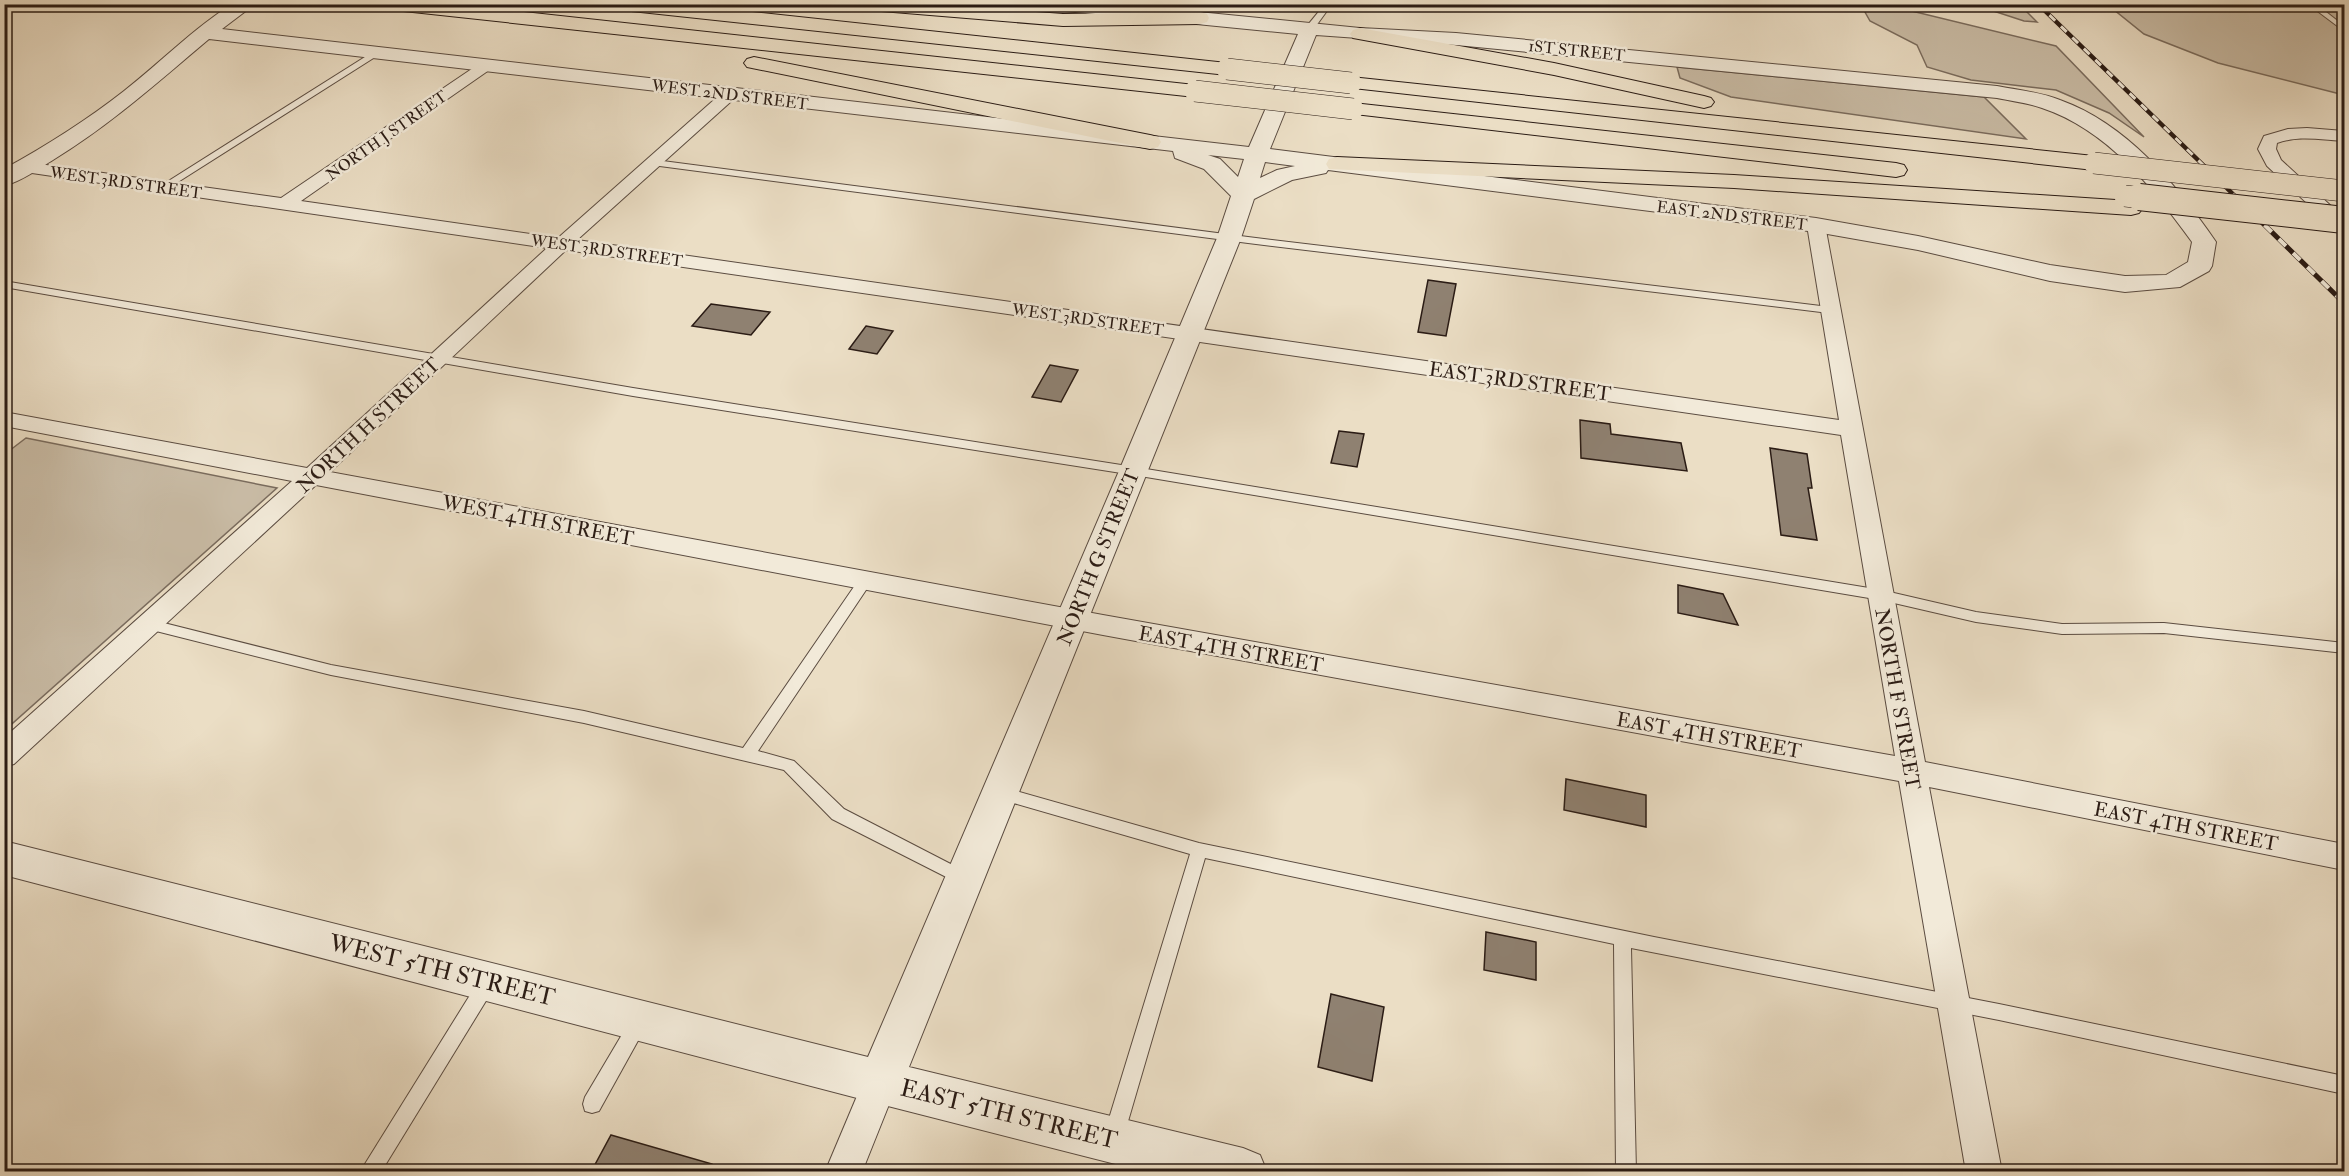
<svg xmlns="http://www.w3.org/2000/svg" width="2349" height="1176" font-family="'IM FELL Double Pica',serif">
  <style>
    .green { fill: #cabda7; stroke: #7a6c5e; stroke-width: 1.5 }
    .building { fill: #8f8171; stroke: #2b1c15; stroke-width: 1.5 }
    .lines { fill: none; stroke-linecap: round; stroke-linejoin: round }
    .service-casing { stroke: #5b4c41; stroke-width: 2 }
    .minor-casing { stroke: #5b4c41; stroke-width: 2 }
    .tertiary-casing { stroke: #5b4c41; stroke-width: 2 }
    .motorway-casing { stroke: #2b1c15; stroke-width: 2 }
    .service { fill: #f2ead9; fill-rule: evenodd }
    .minor { fill: #f2ead9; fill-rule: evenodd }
    .tertiary { fill: #f2ead9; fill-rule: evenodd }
    .motorway { fill: #ebdec5; fill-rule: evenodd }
    .rail-far1-casing { stroke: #2b1c15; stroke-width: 4.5 }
    .rail-casing { stroke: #2b1c15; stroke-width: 5 }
    .rail-far1 { stroke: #f2ead9; stroke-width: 3; stroke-dasharray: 8; stroke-linecap: butt }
    .rail { stroke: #f2ead9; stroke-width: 4; stroke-dasharray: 10; stroke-linecap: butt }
    .motorway-bridge-far1-casing { stroke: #2b1c15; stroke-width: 22; stroke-linecap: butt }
    .motorway-bridge-casing { stroke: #2b1c15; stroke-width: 28; stroke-linecap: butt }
    .motorway-bridge-far1 { stroke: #ebdec5; stroke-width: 21 }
    .motorway-bridge { stroke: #ebdec5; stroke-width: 26 }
    .labels { text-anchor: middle; stroke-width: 5; stroke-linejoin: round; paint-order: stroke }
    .far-street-label { font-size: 16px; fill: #2b1c15; stroke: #f2ead9 }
    .street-label { font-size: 20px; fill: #2b1c15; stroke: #f2ead9 }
    .near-street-label { font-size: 24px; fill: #2b1c15; stroke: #f2ead9 }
  </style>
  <rect width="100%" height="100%" fill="#ebdec5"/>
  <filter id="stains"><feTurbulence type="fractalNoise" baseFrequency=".00333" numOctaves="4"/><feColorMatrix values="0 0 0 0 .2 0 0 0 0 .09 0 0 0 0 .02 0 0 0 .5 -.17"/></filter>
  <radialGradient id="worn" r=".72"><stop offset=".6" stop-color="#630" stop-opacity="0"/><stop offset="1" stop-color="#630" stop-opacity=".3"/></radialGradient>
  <!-- green -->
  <g class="green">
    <polygon points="1861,5 1887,5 2056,46 2144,137 2109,113 2056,90 1971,80 1927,67 1917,45 1870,21"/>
    <polygon points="1975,5 2020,5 2037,22 2024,21"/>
    <polygon points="2108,5 2344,5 2344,95 2218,63 2144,34"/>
    <polygon points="1677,67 1984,97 2026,139 1731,97 1680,78"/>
    <polygon points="26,438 277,488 5,730 5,454"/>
  </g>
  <!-- building -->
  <g class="building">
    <polygon points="1428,280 1456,284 1446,336 1418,332"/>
    <polygon points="711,304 770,312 751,335 692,326"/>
    <polygon points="866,326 893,331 877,354 849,349"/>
    <polygon points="1050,365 1078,370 1061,402 1032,397"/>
    <polygon points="1580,420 1610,424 1611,434 1681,443 1687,471 1581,458"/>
    <polygon points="1339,431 1364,434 1357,467 1331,463"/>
    <polygon points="1770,448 1807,454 1812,488 1808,488 1817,540 1781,535"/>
    <polygon points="1678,585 1723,594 1738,625 1678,613"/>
    <polygon points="1566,779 1646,795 1646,827 1564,810"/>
    <polygon points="1486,932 1536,942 1536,980 1484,970"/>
    <polygon points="1331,994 1384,1007 1372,1081 1318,1067"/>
    <polygon points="611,1135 712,1164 711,1172 591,1172"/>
  </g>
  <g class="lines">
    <defs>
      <g id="service">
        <polygon points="1325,4 1332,4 1313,30 1307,30 1307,26"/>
        <polygon points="2308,4 2316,4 2344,26 2344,31"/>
        <polygon points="376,50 383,52 167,189 159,187"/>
        <polygon points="655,160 1248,237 1829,307 1834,310 1829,313 1248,243 652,165 652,161"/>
        <polygon points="4,281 633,388 1134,467 1881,590 1976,612 2062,624 2164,623 2344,643 2344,653 2164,633 2062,634 1976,622 1881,600 1134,475 633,396 4,287"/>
        <polygon points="865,576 870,578 872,581 870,584 758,751 794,761 844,809 970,874 972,879 970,884 964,886 832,819 784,770 584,723 331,675 148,629 143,628 141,624 143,620 148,619 331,665 584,711 743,748 860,578"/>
        <polygon points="1002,787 1199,843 1654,937 1999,1004 2344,1076 2344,1094 1999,1020 1631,948 1636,1172 1616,1172 1614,944 1205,858 1124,1135 1121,1142 1114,1145 1107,1142 1104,1135 1190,854 996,798 994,793 996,788"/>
        <polygon points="486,977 492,979 495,985 492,991 381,1172 360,1172 480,979"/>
        <polygon points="639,1013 645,1016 648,1022 645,1028 599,1111 592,1113 585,1111 583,1104 585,1097 633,1016"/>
      </g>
      <g id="minor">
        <path d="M 487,60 L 492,62 L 495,65 L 492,68 L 301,201 L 558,238 L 724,91 L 730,89 L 738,94 L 736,97 L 577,240 L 1839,420 L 1807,225 L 1809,221 L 1823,221 L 1825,225 L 1925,762 L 2344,844 L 2344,870 L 1929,787 L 2002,1172 L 1966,1172 L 1899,781 L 1103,635 L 316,485 L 14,764 L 4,767 L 4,738 L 292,481 L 4,426 L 4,412 L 307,468 L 547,248 L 25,172 L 19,171 L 16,167 L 19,163 L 25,162 L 281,198 L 482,62 ZM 566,250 L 1841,435 L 1895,756 L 1103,615 L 330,472 Z"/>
        <path d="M 2307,128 L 2344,131 L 2344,141 C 2322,140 2299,135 2277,143 L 2276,149 L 2281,160 L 2344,218 L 2344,232 L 2337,231 L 2267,166 L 2258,149 L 2264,136 L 2288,129 Z"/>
        <polygon points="880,1065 892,1070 898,1082 862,1172 825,1172 868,1070"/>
      </g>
      <path id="tertiary" d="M 232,4 L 255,4 L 222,29 L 1249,147 L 1298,34 L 1055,10 L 1048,8 L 1046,4 L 1117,4 L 1360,28 L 1456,33 L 1997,86 C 2018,90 2040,92 2060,100 C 2127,124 2176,184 2216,242 L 2212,266 L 2209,271 L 2180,287 L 2125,292 L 2050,281 L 1918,250 L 1816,232 L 1328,170 L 1326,173 L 1292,180 L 1254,199 L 1241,238 L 909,1067 L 1243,1148 L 1260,1155 L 1267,1172 L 1147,1172 L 880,1104 L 4,875 L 4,841 L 868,1057 L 1119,471 L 1217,238 L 1231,196 L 1204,169 L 1175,158 L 1173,151 L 209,39 C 158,82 110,125 53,160 C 38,169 22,181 4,186 L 4,169 C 46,146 87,120 124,91 C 161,62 193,29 232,4 ZM 1316,35 L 1456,45 L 1997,98 C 2012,101 2028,103 2042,108 C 2108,130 2153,188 2192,242 L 2188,262 L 2166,275 L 2125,276 L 2050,265 L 1918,236 L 1816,218 L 1270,149 ZM 1208,155 L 1244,159 L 1238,177 L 1220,159 ZM 1265,162 L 1295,166 L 1277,170 L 1260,178 Z"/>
      <g id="motorway">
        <polygon points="385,4 450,4 1195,85 1202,87 1205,91 1202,95 1195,97 394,10 387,8"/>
        <polygon points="613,4 679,4 1227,63 1234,65 1237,69 1234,73 1227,75 622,10 615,8"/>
        <polygon points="860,4 932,4 1063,14 1200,12 1207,14 1209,18 1207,22 1200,24 1063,26 869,10 862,8"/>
        <polygon points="1360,28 1554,63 1704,96 1711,98 1714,102 1711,106 1704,108 1554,75 1353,38 1350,34 1353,30"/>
        <polygon points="754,57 1150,135 1158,137 1161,142 1158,147 1150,149 747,67 744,63 747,59"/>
        <polygon points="1351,77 2094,156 2102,158 2105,163 2102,168 2094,170 1344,87 1341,83 1344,79"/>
        <polygon points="1353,103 1896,163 1904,165 1907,170 1904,175 1896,177 1346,113 1342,109 1346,105"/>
        <polygon points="1337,157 1734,175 2131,201 2139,203 2143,208 2139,213 2131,215 1734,188 1329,169 1326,164 1329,159"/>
      </g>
    </defs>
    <!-- service casing -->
    <use href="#service" class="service-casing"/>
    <!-- minor casing -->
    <use href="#minor" class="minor-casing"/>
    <!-- tertiary casing -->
    <use href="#tertiary" class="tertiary-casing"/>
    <!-- motorway casing -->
    <use href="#motorway" class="motorway-casing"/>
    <!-- service -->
    <use href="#service" class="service"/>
    <!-- minor -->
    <use href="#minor" class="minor"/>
    <!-- tertiary -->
    <use href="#tertiary" class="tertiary"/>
    <!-- motorway -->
    <use href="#motorway" class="motorway"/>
    <defs>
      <polyline id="rail-far1" points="2038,4 2238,199"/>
      <polyline id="rail" points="2236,197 2344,303"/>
    </defs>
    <!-- rail-far1 casing -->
    <use href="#rail-far1" class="rail-far1-casing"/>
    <!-- rail casing -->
    <use href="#rail" class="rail-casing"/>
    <!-- rail-far1 -->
    <use href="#rail-far1" class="rail-far1"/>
    <!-- rail -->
    <use href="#rail" class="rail"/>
    <defs>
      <g id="motorway-bridge-far1">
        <polyline points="1227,69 1351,83"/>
        <polyline points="1195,91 1353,109"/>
        <polyline points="2094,163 2344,191"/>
        <polyline points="2125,196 2152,199"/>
      </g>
      <polyline id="motorway-bridge" points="2139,197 2344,220"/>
    </defs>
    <!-- motorway-bridge-far1 casing -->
    <use href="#motorway-bridge-far1" class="motorway-bridge-far1-casing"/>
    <!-- motorway-bridge casing -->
    <use href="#motorway-bridge" class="motorway-bridge-casing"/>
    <!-- motorway-bridge-far1 -->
    <use href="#motorway-bridge-far1" class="motorway-bridge-far1"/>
    <!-- motorway-bridge -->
    <use href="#motorway-bridge" class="motorway-bridge"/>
  </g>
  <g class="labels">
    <!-- far-street labels -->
    <g class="far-street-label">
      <text transform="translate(1577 50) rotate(6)" y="6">1ST STREET</text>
      <text transform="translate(730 94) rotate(7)" y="6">WEST 2ND STREET</text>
      <text transform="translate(386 135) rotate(-35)" y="6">NORTH J STREET</text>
      <text transform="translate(126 182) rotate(8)" y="6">WEST 3RD STREET</text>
      <text transform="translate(1732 215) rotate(7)" y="6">EAST 2ND STREET</text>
      <text transform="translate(607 250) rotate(8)" y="6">WEST 3RD STREET</text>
      <text transform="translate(1088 319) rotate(8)" y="6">WEST 3RD STREET</text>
    </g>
    <!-- street labels -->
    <g class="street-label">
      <text transform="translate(1520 381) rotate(8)" y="7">EAST 3RD STREET</text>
      <text transform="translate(368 425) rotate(-43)" y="7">NORTH H STREET</text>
      <text transform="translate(538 520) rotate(11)" y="7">WEST 4TH STREET</text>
      <text transform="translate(1098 557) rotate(-68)" y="7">NORTH G STREET</text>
      <text transform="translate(1231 649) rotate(10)" y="7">EAST 4TH STREET</text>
      <text transform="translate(1898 699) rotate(80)" y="7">NORTH F STREET</text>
      <text transform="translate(1709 735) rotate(10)" y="7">EAST 4TH STREET</text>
      <text transform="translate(2186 826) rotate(11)" y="7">EAST 4TH STREET</text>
    </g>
    <!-- near-street labels -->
    <g class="near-street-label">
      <text transform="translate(442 970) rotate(14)" y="8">WEST 5TH STREET</text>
      <text transform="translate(1009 1114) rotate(14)" y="8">EAST 5TH STREET</text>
    </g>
  </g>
  <!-- margin -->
  <rect width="2349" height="1176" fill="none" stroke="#ebdec5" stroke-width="24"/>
  <rect x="6" y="6" width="2337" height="1164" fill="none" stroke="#2b1c15" stroke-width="3"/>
  <rect x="12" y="12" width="2325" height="1152" fill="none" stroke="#2b1c15" stroke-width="1.5"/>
  <rect width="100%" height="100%" filter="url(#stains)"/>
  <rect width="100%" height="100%" fill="url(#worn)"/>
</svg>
